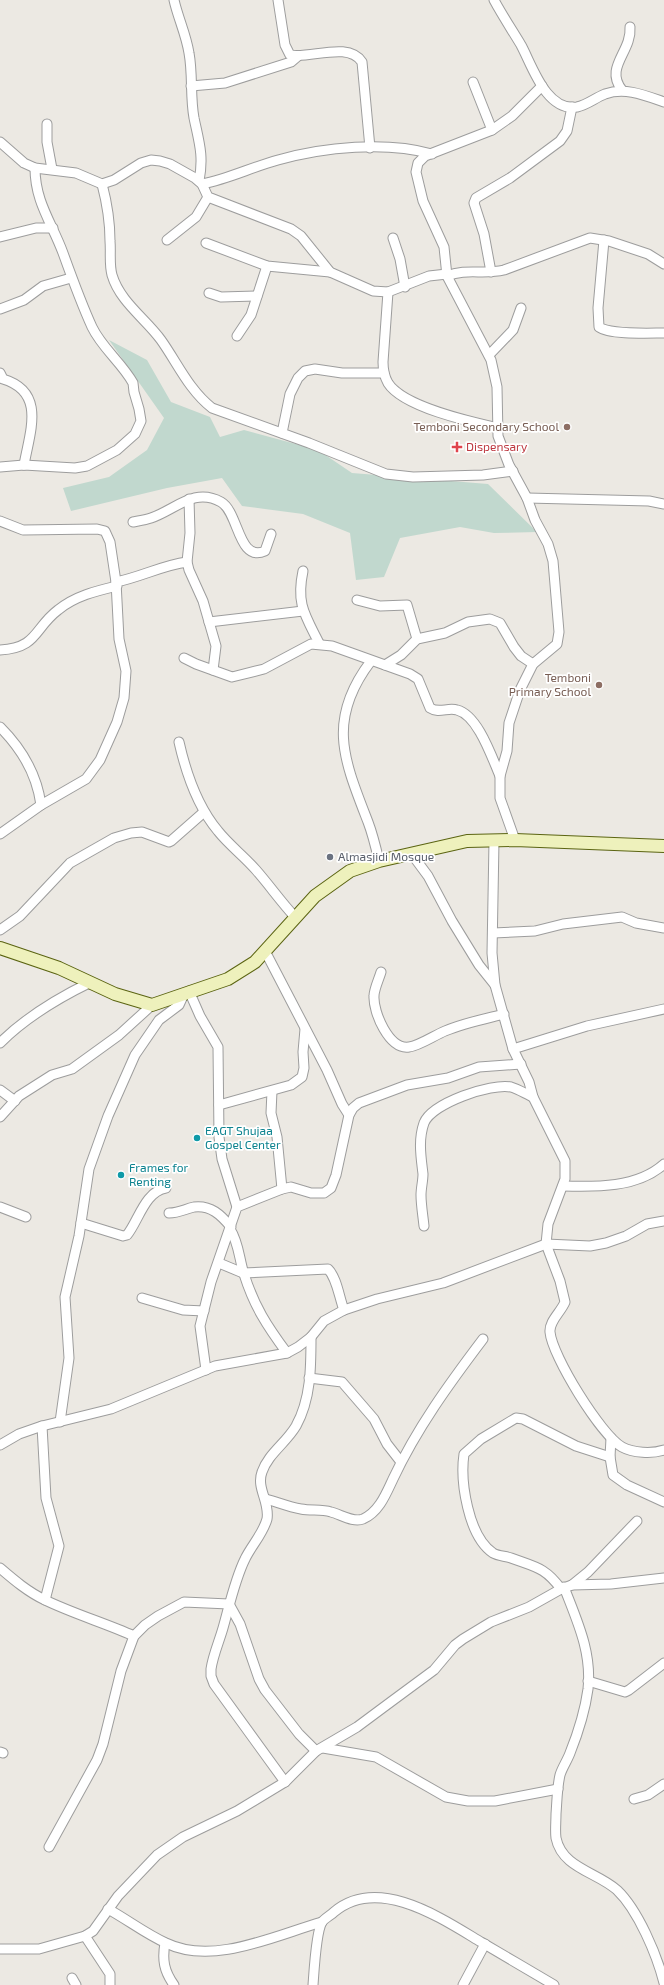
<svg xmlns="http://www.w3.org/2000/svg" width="664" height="1985" font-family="'Exo 2',sans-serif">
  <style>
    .wetland { fill: #c1d8ce }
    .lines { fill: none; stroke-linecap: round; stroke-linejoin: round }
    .street-casing { stroke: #9d9d9d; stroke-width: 11 }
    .secondary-casing { stroke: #5b6412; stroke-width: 14 }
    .street { stroke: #fff; stroke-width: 9 }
    .secondary { stroke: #eef1bc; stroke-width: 12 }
    .education-dot { fill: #8d6e63; stroke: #fff; stroke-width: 1.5 }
    .health-dot { fill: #e0444e; stroke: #fff; stroke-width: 1.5 }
    .worship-dot { fill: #6b7280; stroke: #fff; stroke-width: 1.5 }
    .culture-dot { fill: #0f9aa8; stroke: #fff; stroke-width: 1.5 }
    .labels { text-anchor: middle; stroke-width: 3.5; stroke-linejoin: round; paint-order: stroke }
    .education-label { font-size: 12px; fill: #785e54; stroke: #fff; text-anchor: end }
    .health-label { font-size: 12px; fill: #be3a42; stroke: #fff; text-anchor: start }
    .worship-label { font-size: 12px; fill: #5b616d; stroke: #fff; text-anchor: start }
    .culture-label { font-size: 12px; fill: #0d838f; stroke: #fff; text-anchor: start }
  </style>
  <rect width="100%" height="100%" fill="#ece9e3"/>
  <!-- wetland -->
  <polygon class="wetland" points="109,340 147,360 171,402 210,417 220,437 244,430 318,450 352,473 488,484 537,532 494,533 460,527 400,538 384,577 356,580 350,533 303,514 242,506 222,478 167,488 71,511 63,488 109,477 147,450 164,418"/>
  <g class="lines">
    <defs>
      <g id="street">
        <path d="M 174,0 C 178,18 186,34 189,53 C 193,75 190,96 194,118 C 199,142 204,156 199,181"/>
        <path d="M 278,0 L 285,45 L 290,55 C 311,59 348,41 362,62 L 370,148"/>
        <path d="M 494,0 C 502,15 512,30 521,45 C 532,65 546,112 577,107 C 587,105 595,98 605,94 C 625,87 644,95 664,102"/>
        <polyline points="473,82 492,130"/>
        <polyline points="191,86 225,83 291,62 298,56"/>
        <path d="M 622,90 C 604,67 632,52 630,27"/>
        <polyline points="47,124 47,142 52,169"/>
        <polyline points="0,142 24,163 35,168 76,173 102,184 114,180 141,163 151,160 160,161 170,164 195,178 202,184 208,197 291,229 301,236 330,272 373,291 388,292 429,276 447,274"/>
        <path d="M 102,184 C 107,203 110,221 110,241 C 111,252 109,264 112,275 C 120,302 146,319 161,340 C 178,364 189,390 212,408 L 309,443 L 386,474 L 413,477 L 483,475 L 513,471"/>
        <path d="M 202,184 C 228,179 252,167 278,160 C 324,147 386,141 432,154"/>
        <polyline points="0,237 36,228 53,228"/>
        <polyline points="393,238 400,259 405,287"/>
        <polyline points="167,240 196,217 208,197"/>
        <path d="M 604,240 L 598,308 L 599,327 C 610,335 650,333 664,333"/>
        <polyline points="206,243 267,266 330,272"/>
        <polyline points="491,272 484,234 474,203 476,198 510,178 560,141 567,131 572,107"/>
        <path d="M 447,276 C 466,268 484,275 504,270 L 590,238 L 609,241 L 648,254 L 664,264"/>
        <path d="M 388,292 L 383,362 C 383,370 384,376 388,383 C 403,407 471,422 498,428"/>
        <polyline points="209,293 221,297 257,296"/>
        <polyline points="0,309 24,300 43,286 71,278"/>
        <polyline points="237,336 251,315 267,266"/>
        <polyline points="489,355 513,330 521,308"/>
        <path d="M 0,373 L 3,379 C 46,392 30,431 24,465"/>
        <polyline points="282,433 290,394 298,378 305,371 315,369 342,373 384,373"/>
        <path d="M 0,467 L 24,465 L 75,468 L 87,466 L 117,450 L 135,434 L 141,421 L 139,409 L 134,392 L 133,383 C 122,363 102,348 92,327 C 81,303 72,278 63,253 C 52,223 35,202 35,168"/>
        <polyline points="527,498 649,501 664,504"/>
        <polyline points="189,499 190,533 187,562 189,570 203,601 216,646 213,670"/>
        <polyline points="0,521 23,530 97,529 105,531 110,542 116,582 119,639 126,671 124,698 117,722 100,760 86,779 41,805 0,834"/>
        <path d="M 133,522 C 138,521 145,520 151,518 C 175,510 194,487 221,502 C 239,512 238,563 265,551 L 271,534"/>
        <path d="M 303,571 C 296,604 305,615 319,643"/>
        <path d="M 116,582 C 141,577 163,565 187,562"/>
        <polyline points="357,600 380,606 407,605 417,639"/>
        <polyline points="209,622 303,611"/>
        <path d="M 0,650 C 38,648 34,628 58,610 C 75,596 96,591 117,586"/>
        <path d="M 184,658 L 196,664 L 232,677 L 264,669 L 311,644 L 332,646 L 410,674 L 418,679 L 430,708 C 439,714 448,707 457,710 C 478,715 492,758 500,776"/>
        <path d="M 371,661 C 326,720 344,760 368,822 C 373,835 376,848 379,861"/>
        <polyline points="385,665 401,655 417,639 445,633 468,622 490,619 500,623 514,647 521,656 533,664"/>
        <path d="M 0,727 C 21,748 37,775 41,805"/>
        <path d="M 179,742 C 186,773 197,806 218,831 C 229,845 244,856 256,870 C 270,886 281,902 295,917"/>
        <polyline points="515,840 500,798 500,776 507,751 509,723 520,690 533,664 557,644 559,632 553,561 548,544 535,520 527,498 509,465 498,436 497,387 491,360 447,276 444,247 423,201 416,172 418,163 425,156 492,130 512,116 542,86"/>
        <path d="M 494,841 L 492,953 L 495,985 L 513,1049 L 529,1082 L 533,1097 L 565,1161 L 565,1179 L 548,1224 L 546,1244 L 560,1281 L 565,1302 C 561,1312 549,1321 550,1332 C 552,1356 601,1435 622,1447 C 633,1453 652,1454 664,1450"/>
        <polyline points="411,853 428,876 452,921 479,965 495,985"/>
        <polyline points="0,930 20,916 70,863 114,838 131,833 142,832 169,842 171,841 204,812"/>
        <polyline points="493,933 535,931 563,924 622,917 636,923 664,928"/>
        <polyline points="265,951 327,1070 342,1104 349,1115"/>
        <path d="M 381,972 C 379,979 374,989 374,996 C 373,1012 389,1050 409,1047 C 419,1046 435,1035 445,1031 C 464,1023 484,1019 504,1014"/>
        <polyline points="189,991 200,1016 218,1047 219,1137 222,1159 237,1207"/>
        <path d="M 0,1043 C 26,1017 58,998 91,982"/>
        <polyline points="513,1049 587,1026 664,1009"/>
        <polyline points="0,1090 15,1101"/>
        <polyline points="272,1091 271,1113 277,1137 282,1189"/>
        <polyline points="219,1105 291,1085 302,1077 304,1068 303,1052 305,1029"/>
        <polyline points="0,1117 19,1096 52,1075 72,1069 119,1035 152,1005"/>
        <path d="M 563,1186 C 596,1187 637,1188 664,1164"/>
        <polyline points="0,1207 26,1217"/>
        <path d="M 169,1213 C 179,1213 185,1209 194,1207 C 211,1205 221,1215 231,1227"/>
        <path d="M 81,1223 L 123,1236 L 127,1235 C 138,1222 145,1191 166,1188"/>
        <path d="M 424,1226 C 423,1216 421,1205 421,1195 C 421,1188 423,1181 423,1174 C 421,1157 418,1140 424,1123 C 432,1103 491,1083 511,1087 C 518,1089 526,1094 533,1097"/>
        <path d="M 230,1229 C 239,1243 239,1259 244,1274 C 254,1306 267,1326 287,1353"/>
        <path d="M 219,1263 L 243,1273 L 328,1269 C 337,1278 339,1297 344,1310"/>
        <polyline points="142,1298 183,1310 204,1311"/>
        <polyline points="206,1370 200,1326 211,1282 237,1207 282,1189 291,1187 311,1193 324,1193 331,1188 336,1175 349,1115 353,1108 359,1103 407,1085 448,1078 479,1067 521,1064"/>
        <polyline points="309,1378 342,1382 374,1419 387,1444 401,1462"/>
        <polyline points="60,1422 69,1358 65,1297 79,1236 89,1169 108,1116 135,1055 159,1020 179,1005 184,994"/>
        <polyline points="42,1426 46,1498 59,1546 45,1600"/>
        <polyline points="611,1438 610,1457 613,1475 627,1485 664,1502"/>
        <polyline points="0,1445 19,1434 42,1426 111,1409 215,1366 287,1353 298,1347 311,1337 324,1321 344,1310 377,1299 443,1283 546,1244 590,1246 606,1243 626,1236 647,1224 664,1221"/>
        <path d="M 266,1499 C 277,1502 289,1507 301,1509 C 311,1511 321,1509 331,1512 C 340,1514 353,1523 363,1519 C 379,1512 386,1494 393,1479 C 417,1428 449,1384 483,1339"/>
        <path d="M 0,1568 C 14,1580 28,1592 45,1600 C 74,1614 105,1623 134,1636"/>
        <polyline points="572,1585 588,1572 637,1521"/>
        <path d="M 564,1587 C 577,1621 592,1652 588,1689 C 585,1711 578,1733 570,1753 C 567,1761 562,1768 560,1775 C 557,1788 557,1801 556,1814 C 556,1822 555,1831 556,1838 C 562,1868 597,1872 617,1890 C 638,1910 657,1955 664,1983"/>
        <path d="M 561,1589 C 545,1567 535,1567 511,1558 C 505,1556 498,1556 493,1553 C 468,1536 460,1481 464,1454 L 481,1439 L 516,1418 L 523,1419 L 576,1446 L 610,1457"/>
        <polyline points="588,1681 625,1692 629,1690 664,1663"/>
        <polyline points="323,1748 376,1757 446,1797 468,1801 495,1801 558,1789"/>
        <polyline points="0,1752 3,1753"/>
        <path d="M 285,1782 L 214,1684 L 211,1676 L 211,1669 C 213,1655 219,1642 223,1628 C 229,1607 235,1579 245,1559 C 251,1546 263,1534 267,1519 C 270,1502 256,1488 262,1472 C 268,1454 286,1443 296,1426 C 311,1399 311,1367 311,1337"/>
        <polyline points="634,1799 648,1795 664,1784"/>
        <polyline points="49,1847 97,1760 103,1744 121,1671 134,1636 145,1625 158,1616 184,1602 229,1604 240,1624 259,1679 265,1690 299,1734 316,1751"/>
        <path d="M 108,1909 C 128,1920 146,1934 166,1943 C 213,1966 276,1935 322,1922"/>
        <polyline points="85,1936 110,1974 110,1985"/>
        <path d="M 165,1943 C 162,1960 164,1971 174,1985"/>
        <polyline points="0,1949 39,1949 85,1936 93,1931 118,1896 157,1855 183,1837 237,1811 285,1782 316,1751 357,1727 392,1701 434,1670 455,1645 463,1639 491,1622 529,1607 561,1589 572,1585 611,1584 664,1578"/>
        <polyline points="72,1978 76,1985"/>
        <path d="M 313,1985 C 314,1972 316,1932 322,1922 C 324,1919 331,1915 334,1912 C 378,1875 441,1918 481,1942 C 505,1956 530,1971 554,1985"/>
        <polyline points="463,1985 485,1944"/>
      </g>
      <polyline id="secondary" points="0,948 59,968 115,994 152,1005 228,979 255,962 315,896 350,871 379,861 467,841 515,840 664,846"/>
    </defs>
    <!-- street casing -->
    <use href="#street" class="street-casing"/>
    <!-- secondary casing -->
    <use href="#secondary" class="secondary-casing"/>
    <!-- street -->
    <use href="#street" class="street"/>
    <!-- secondary -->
    <use href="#secondary" class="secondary"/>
  </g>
  <!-- markers -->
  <g class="education-dot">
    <circle cx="567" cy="427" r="4"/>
    <circle cx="599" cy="685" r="4"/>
  </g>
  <path class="health-dot" d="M455 441h4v4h4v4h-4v4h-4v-4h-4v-4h4z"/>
  <circle class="worship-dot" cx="330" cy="857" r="4"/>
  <g class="culture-dot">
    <circle cx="197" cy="1138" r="4"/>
    <circle cx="121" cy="1175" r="4"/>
  </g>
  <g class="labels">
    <!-- education labels -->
    <g class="education-label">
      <text x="559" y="431">Temboni Secondary School</text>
      <text x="591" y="682">Temboni<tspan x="591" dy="14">Primary School</tspan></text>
    </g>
    <!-- health labels -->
    <g class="health-label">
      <text x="466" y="451">Dispensary</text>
    </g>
    <!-- worship labels -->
    <g class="worship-label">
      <text x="338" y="861">Almasjidi Mosque</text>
    </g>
    <!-- culture labels -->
    <g class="culture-label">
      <text x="205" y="1135">EAGT Shujaa<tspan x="205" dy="14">Gospel Center</tspan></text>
      <text x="129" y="1172">Frames for<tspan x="129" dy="14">Renting</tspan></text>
    </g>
  </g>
</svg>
